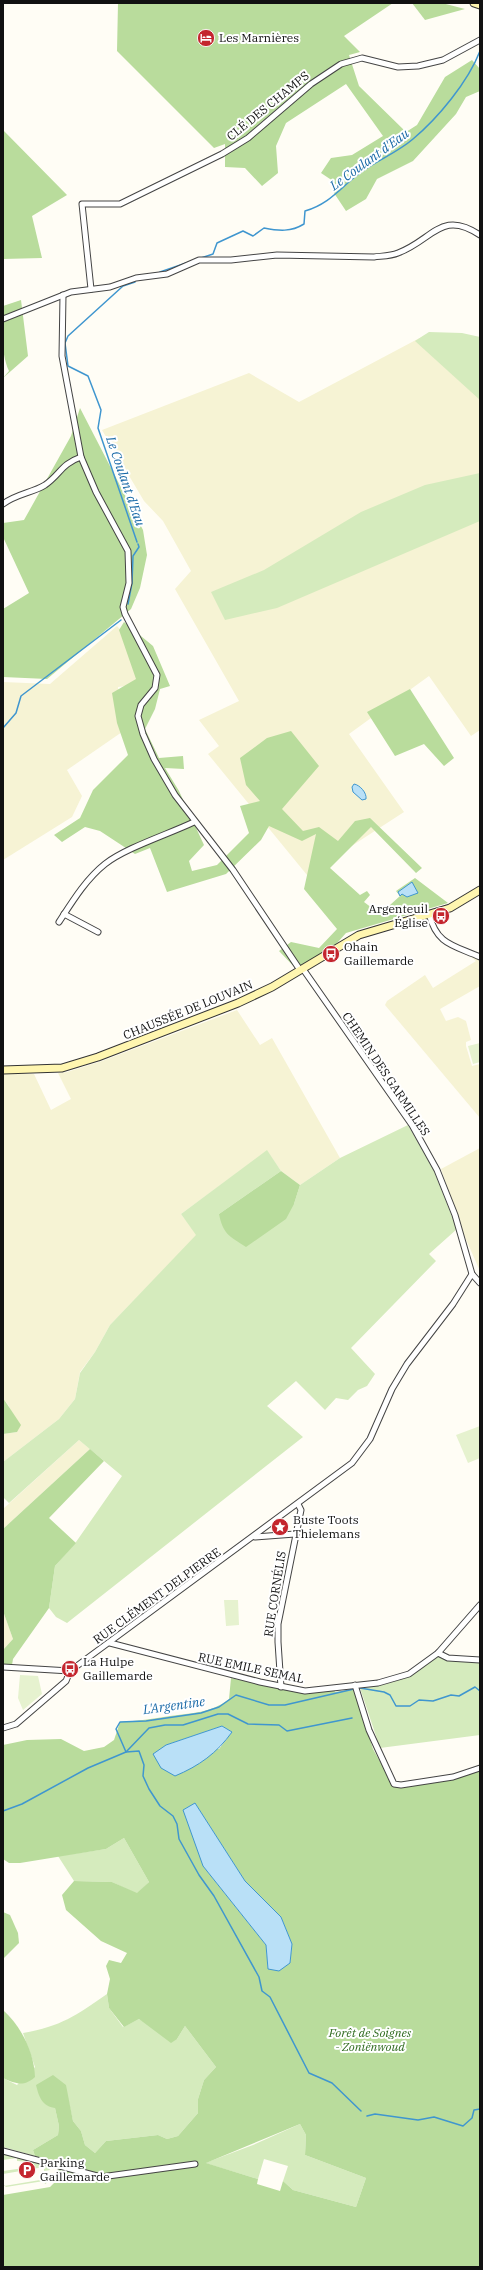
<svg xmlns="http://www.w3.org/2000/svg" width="483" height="2270" font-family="'IBM Plex Serif',serif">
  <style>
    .farmland { fill: #f6f3d4 }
    .green { fill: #d5ebbd }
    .forest { fill: #b9dc9c; fill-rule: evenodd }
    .pitch { fill: #e6f2cf }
    .water { fill: #b9e0f7; stroke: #3f96cf }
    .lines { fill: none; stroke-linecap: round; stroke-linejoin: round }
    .stream { stroke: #3f96cf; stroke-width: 1.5 }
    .street-casing { stroke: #444; stroke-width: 7 }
    .secondary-casing { stroke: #333; stroke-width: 9 }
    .street { stroke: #fff; stroke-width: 5 }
    .secondary { stroke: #fff6b0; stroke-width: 7 }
    .labels { text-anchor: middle; stroke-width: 4; stroke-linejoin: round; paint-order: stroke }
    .poi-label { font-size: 12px; fill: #111; stroke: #fff; text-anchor: start }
    .street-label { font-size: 12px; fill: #111; stroke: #fff }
    .park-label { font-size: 12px; font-style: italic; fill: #2f6b1f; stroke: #fff }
    .water-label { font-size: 13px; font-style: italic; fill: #1768a6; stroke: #fff }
  </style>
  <rect width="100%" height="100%" fill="#fffdf5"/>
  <!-- farmland -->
  <g class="farmland">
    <polygon points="429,333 480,337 480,730 471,736 429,676 349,734 404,812 307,875 208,754 219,746 199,720 239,701 175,589 191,571 163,521 144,501 102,430 249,373 299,402"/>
    <polygon points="117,626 129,639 141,684 118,687 122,732 67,770 82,796 72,817 3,860 3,682 50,684"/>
    <polygon points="464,951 480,958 480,986 440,1009 446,1021 458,1017 466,1021 471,1040 466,1042 466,1046 472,1066 480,1064 480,1118 385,1005 387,1001 425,975 433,988 476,961"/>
    <polygon points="237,1010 260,1045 272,1038 340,1158 300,1185 281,1171 267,1151 181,1214 197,1235 110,1325 95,1352 80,1372 75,1399 59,1419 3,1462 3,1434 17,1432 9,1406 3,1398 3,1073 34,1074 51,1110 71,1099 58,1073 67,1072 102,1061"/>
    <polygon points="480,1148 480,1271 460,1226 441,1169"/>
    <polygon points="79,1440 90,1449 3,1529 3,1509"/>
    <polygon points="3,1611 13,1639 3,1650"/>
  </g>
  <!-- green -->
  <g class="green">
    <polygon points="429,332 462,333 480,337 480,400 415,341"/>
    <polygon points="480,473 480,521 277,608 225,620 211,592 264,570 361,512 425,485"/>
    <polygon points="408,1125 434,1171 457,1229 429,1254 436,1261 351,1348 375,1374 367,1386 358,1390 348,1400 336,1398 325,1410 296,1381 267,1406 303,1437 67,1623 56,1617 49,1608 55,1566 76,1542 122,1476 79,1440 9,1503 3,1497 3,1462 59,1419 75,1399 80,1373 95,1352 110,1325 196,1235 181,1214 267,1150 281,1171 219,1214 294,1204 300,1185 340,1158"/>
    <path d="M 438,1656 L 448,1660 L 480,1662 L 480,1735 L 380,1748 L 360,1688 C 388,1687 415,1675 438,1656 Z"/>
    <polygon points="124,1838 149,1882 137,1894 112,1882 74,1881 58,1856 106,1849"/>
    <path d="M 107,1994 L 109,2008 L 123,2027 L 139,2019 L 177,2039 L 185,2026 L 216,2067 L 204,2080 L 198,2099 L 198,2113 L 178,2136 L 167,2139 L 158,2135 L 106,2141 L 95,2153 L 85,2145 L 81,2131 L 73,2121 L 65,2085 L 55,2108 L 59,2126 L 58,2135 L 33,2150 L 35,2156 L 3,2147 L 3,2078 L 17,2085 L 35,2067 L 23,2033 C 62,2026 75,2016 107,1994 Z"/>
    <polygon points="300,2124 306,2135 305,2155 366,2178 356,2207 293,2190 283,2181 288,2166 264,2159 258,2179 205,2163 253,2145"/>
    <polygon points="3,2154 47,2165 50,2170 44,2171 44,2167 3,2174 3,2171 31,2167 31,2162 17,2161 17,2158 3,2160"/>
    <polygon points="52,2174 50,2181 45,2184 44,2181 6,2187 3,2184 4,2182 4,2186 46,2179 45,2175"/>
  </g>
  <!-- forest -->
  <g class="forest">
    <polygon points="118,3 393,3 344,36 360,52 349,55 359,86 406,132 417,125 445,77 472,60 480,69 480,91 466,97 456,114 413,161 377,179 366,199 346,211 332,190 333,181 321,173 331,158 352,155 383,136 346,84 286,123 276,146 278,173 262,186 245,168 225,167 225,144 214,148 117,51"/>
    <polygon points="412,3 442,3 465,9 425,20"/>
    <polygon points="3,130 67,195 32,216 42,258 3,259"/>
    <path d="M 21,300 L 28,356 L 3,378 L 9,371 C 0,351 3,327 3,306 Z"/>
    <polygon points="80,408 143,530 147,555 140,588 131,609 47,679 3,677 3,609 29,593 3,537 3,523 24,520 71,436"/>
    <polygon points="124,622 153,646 170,686 160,689 155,709 145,729 159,758 183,756 184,769 165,768 179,791 204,845 189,861 192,871 217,865 249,833 240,806 260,801 246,785 240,758 267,738 291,731 319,766 282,809 303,831 319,827 338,841 355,821 370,818 422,868 416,873 371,827 330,868 360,895 367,891 370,895 364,902 380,914 400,896 396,891 415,878 448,903 346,933 330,951 301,974 279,951 291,942 319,948 337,929 304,889 316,834 302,841 269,826 261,840 226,874 167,892 150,848 135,854 100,831 85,827 62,842 54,835 80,818 93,790 128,755 117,723 112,693 136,679 119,630"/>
    <polygon points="410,689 454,758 444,766 424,744 395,756 367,712"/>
    <path d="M 281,1171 L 300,1185 L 294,1204 L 286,1219 L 246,1247 C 229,1236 223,1234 219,1214 Z"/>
    <polygon points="3,1398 21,1425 17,1432 3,1434"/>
    <polygon points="90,1449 104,1461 49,1518 76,1543 55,1566 49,1608 13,1659 12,1665 3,1664 3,1650 13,1639 3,1611 3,1529"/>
    <path d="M 231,1678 L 295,1692 L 334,1690 L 335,1692 L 354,1689 L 373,1749 L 393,1785 L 454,1779 L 480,1771 L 480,2267 L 3,2267 L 3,2195 L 50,2187 L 56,2181 L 60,2163 L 35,2156 L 33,2150 L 58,2135 L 59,2126 L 55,2108 C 42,2106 39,2097 36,2085 L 53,2075 L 66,2085 L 73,2121 L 81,2131 L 85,2145 L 95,2153 L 106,2141 L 158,2135 L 167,2139 L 178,2136 L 198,2113 L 198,2099 L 204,2080 L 216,2067 L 185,2026 L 177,2039 L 171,2043 L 139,2019 L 124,2027 L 109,2008 L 107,1994 L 110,1979 L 106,1966 L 109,1960 L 121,1963 L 127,1953 L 101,1941 L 66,1910 L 62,1895 L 74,1881 L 112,1882 L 137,1893 L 149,1882 L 124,1838 L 106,1849 L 20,1863 L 9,1863 L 3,1859 L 3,1745 L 27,1740 L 61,1739 L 84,1751 L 104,1747 L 114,1740 L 120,1722 C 137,1721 153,1719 170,1716 C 192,1713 211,1713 229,1699 ZM 222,1726 L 232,1732 L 219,1749 L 166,1745 ZM 195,1803 L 245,1881 L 281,1917 L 292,1944 L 290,1963 L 268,1969 L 266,1945 L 203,1866 ZM 300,2124 L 306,2135 L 305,2155 L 366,2178 L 356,2207 L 293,2190 L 283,2181 L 280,2191 L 257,2184 L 258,2179 L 206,2163 Z"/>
    <polygon points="3,1912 10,1915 18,1933 19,1943 3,1959"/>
    <path d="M 3,2010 C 21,2026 34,2052 35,2077 C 24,2087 16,2084 3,2078 Z"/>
  </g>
  <!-- pitch -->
  <g class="pitch">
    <polygon points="480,1043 480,1062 473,1064 468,1046"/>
    <polygon points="480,1426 480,1458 468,1463 456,1435"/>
    <polygon points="238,1600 239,1625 226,1626 224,1600"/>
    <polygon points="20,1675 38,1676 42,1694 23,1710 18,1698"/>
  </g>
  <!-- water -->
  <g class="water">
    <path d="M 354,784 C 360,785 367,793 366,799 L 362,800 L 353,792 L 352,787 Z"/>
    <polygon points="412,882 418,893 407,897 402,894 400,896 398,892"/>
    <path d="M 222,1726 L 232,1732 C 217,1753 199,1766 175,1776 L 161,1768 L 153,1754 L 166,1745 Z"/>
    <polygon points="195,1803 245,1881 281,1917 292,1944 290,1963 279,1971 268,1969 266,1945 203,1866 183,1810"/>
  </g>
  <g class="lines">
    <!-- stream -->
    <g class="stream">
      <path d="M 201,258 L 213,254 L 217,243 L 243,231 L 253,236 L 264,228 C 279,231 291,232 304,224 L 305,211 C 332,203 342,185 364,170 C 380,159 398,152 413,139 C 438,118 468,82 480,51"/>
      <polyline points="160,272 192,261"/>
      <polyline points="135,282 123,286 68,336 65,343 68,366 88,376 101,410 98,428 137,542"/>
      <polyline points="128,604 132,583 133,556 139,547 138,544"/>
      <polyline points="3,728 16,713 21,696 121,620"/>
      <polyline points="360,1688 384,1692 390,1695 396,1706 410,1706 419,1700 433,1701 451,1695 459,1696 475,1687 480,1691"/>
      <polyline points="354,1689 285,1705 269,1705 236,1695 219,1707 201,1713 146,1721 120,1722 116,1729 126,1752 139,1751 144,1765 143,1776 149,1789 160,1806 173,1816 177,1824 179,1839 199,1875 214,1896 259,1977 262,1991 270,1997 309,2073 332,2083 361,2111"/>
      <polyline points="3,1811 22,1804 88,1768 126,1752 149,1728 165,1725 183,1725 218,1714 228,1714 248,1724 279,1725 287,1731 352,1718"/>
      <polyline points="367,2116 375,2114 418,2120 434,2117 463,2126 472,2118 474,2110 480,2109"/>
    </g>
    <defs>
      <g id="street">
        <polyline points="91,289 82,204 120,204 222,154 248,138 311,84 341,64 362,58 398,67 418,66 443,60 480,40"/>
        <polyline points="63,295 62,356 81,457 96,492 128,551 129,583 123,607 125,614 157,675 155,688 141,705 138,716 143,734 154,759 175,795 233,870 300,970"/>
        <path d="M 3,319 L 71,292 L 110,287 L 136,278 L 167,274 L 199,260 L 231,260 L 277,255 L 374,257 C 382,256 391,256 398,253 C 433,240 441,209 480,235"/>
        <path d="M 3,504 C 16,494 32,493 45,485 C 60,475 61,464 81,457"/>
        <polyline points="64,914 98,932"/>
        <path d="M 429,914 C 437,945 453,945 480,957"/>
        <path d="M 59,922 C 72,902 86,879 105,864 C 125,848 169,834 194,822"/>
        <polyline points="303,969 412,1125 437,1170 455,1215 472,1274 480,1283"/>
        <polyline points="255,1537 295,1534"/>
        <polyline points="110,1643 260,1682 305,1691 378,1683 409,1674 438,1653 480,1605"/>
        <polyline points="438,1653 448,1658 480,1660"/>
        <polyline points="3,1667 70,1671"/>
        <polyline points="70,1671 352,1463 370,1439 392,1389 407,1364 453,1304 472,1274"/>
        <polyline points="355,1685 369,1730 394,1784 401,1785 453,1777 480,1768"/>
        <polyline points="281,1687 278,1642 278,1624 301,1510 298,1504"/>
        <polyline points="3,1728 16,1724 66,1681 70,1671"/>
        <polyline points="3,2151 101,2177 195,2164"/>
      </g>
      <g id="secondary">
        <polyline points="474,3 480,5"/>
        <polyline points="3,1070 62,1068 98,1057 238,1003 272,987 359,935 450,908 480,890"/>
      </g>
    </defs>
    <!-- street casing -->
    <use href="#street" class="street-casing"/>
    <!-- secondary casing -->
    <use href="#secondary" class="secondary-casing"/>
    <!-- street -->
    <use href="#street" class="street"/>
    <!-- secondary -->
    <use href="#secondary" class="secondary"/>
  </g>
  <!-- icons -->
  <defs>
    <symbol id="hotel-disc" viewBox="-11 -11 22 22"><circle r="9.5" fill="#c4262e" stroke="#fff"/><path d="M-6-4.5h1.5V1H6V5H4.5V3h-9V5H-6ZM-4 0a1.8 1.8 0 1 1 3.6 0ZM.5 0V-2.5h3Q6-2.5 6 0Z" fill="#fff"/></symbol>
    <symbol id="bus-disc" viewBox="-11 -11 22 22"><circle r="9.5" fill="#c4262e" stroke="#fff"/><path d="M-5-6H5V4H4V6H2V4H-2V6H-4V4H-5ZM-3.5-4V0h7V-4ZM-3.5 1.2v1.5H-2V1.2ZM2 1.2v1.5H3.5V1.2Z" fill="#fff"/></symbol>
    <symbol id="sight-disc" viewBox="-11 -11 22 22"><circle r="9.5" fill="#c4262e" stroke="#fff"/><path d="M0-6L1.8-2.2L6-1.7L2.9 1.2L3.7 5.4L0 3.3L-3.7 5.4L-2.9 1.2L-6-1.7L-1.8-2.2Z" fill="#fff"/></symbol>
    <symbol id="parking-disc" viewBox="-11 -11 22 22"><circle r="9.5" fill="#c4262e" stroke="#fff"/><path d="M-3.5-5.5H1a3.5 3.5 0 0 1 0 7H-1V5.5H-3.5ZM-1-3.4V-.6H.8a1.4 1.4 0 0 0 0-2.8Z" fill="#fff"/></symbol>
  </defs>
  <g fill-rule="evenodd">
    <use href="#hotel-disc" x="196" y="28" width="20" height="20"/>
    <use href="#bus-disc" x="431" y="906" width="20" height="20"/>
    <use href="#bus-disc" x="321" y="944" width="20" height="20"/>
    <use href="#sight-disc" x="270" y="1517" width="20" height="20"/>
    <use href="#bus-disc" x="60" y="1659" width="20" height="20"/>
    <use href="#parking-disc" x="17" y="2160" width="20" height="20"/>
  </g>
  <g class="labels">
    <!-- poi labels -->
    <g class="poi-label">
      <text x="219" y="42">Les Marnières</text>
      <text x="428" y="913" text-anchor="end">Argenteuil<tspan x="428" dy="14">Église</tspan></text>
      <text x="344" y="951">Ohain<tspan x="344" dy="14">Gaillemarde</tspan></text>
      <text x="293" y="1524">Buste Toots<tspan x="293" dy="14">Thielemans</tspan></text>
      <text x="83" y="1666">La Hulpe<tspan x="83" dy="14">Gaillemarde</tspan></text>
      <text x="40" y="2167">Parking<tspan x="40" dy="14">Gaillemarde</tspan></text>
    </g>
    <!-- street labels -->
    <g class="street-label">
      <text transform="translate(268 106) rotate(-39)" y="4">CLÉ DES CHAMPS</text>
      <text transform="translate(188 1010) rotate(-22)" y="4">CHAUSSÉE DE LOUVAIN</text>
      <text transform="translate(386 1074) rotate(56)" y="4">CHEMIN DES GARMILLES</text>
      <text transform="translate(275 1594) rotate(-81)" y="4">RUE CORNÉLIS</text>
      <text transform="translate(157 1596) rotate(-36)" y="4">RUE CLÉMENT DELPIERRE</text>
      <text transform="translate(251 1668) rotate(12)" y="4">RUE EMILE SEMAL</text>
    </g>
    <!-- park labels -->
    <g class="park-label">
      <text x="370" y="2037">Forêt de Soignes<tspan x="370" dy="14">- Zoniënwoud</tspan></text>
    </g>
    <!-- water labels -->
    <g class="water-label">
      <text transform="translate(369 159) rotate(-36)" y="5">Le Coulant d'Eau</text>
      <text transform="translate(126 481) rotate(71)" y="5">Le Coulant d'Eau</text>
      <text transform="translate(174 1705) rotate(-8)" y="5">L'Argentine</text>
    </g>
  </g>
  <!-- border -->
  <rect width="483" height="2270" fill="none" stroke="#111111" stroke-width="8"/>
</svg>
